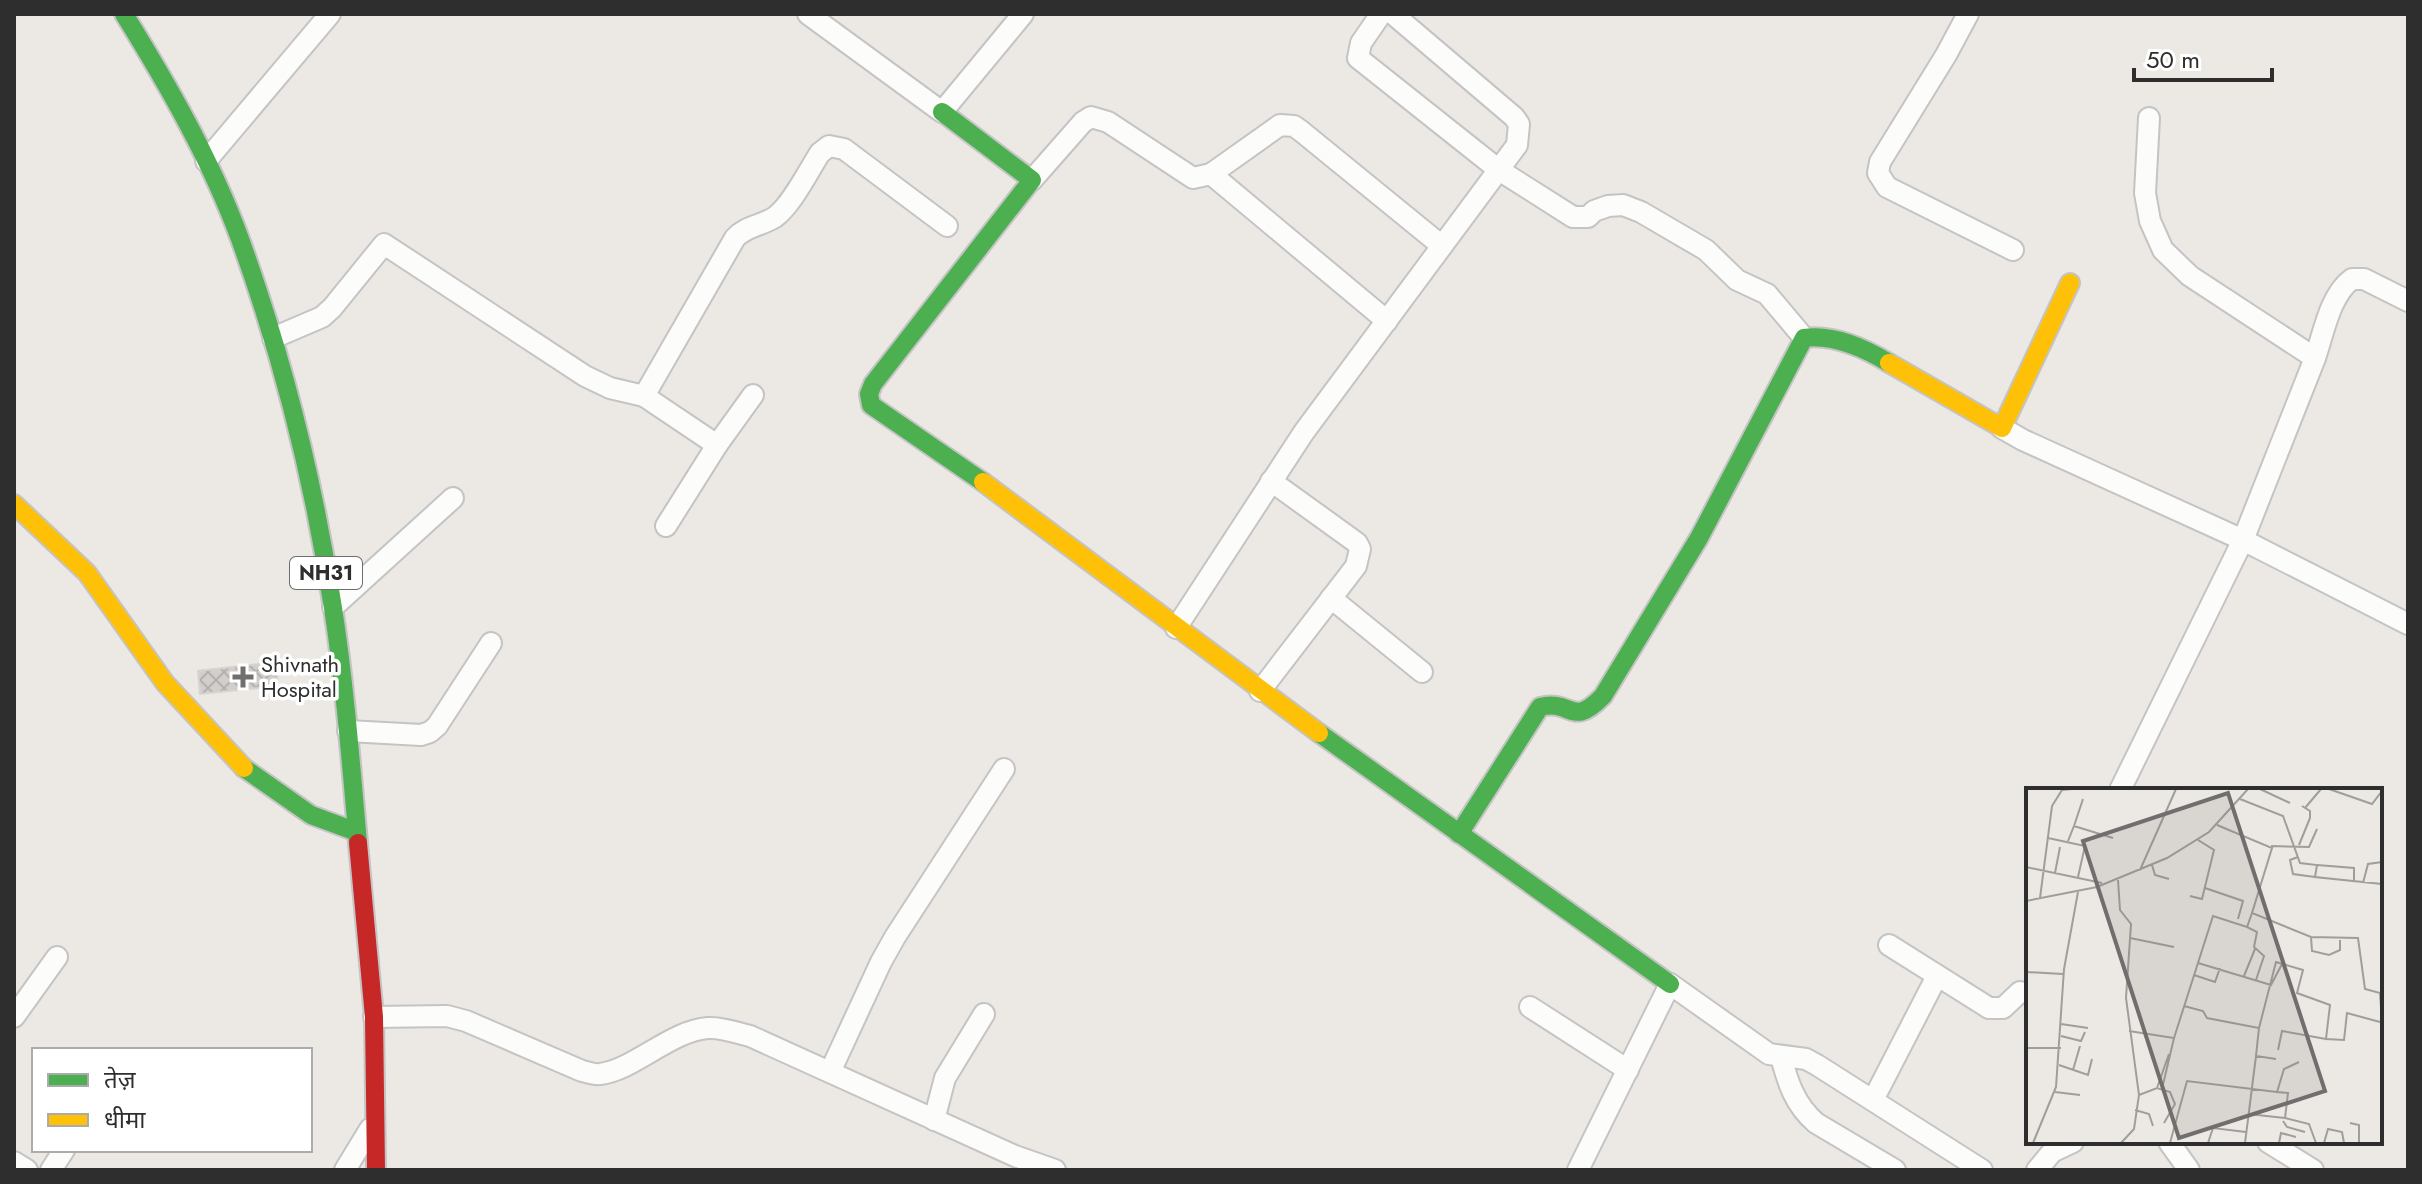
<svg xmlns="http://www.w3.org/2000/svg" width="2422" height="1184" font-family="Jost,'Noto Sans Devanagari',sans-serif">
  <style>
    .building { fill: url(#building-cross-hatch); stroke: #d7d4d0; stroke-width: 2 }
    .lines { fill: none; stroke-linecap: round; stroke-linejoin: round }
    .street-casing { stroke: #c5c4c5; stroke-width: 24 }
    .fast-casing { stroke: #c5c4c5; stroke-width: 22 }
    .slow-casing { stroke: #c5c4c5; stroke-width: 22 }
    .jam-casing { stroke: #c5c4c5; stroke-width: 22 }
    .street { stroke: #fcfcfb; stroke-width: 20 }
    .fast { stroke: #4caf50; stroke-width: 18 }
    .slow { stroke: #ffc107; stroke-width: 18 }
    .jam { stroke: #c62828; stroke-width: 18 }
    .poi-dot { fill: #706f6e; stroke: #fff; stroke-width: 3 }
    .labels { text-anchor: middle; stroke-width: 7; stroke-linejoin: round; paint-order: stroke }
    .shield { fill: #fff; stroke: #6d6d6d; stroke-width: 2 }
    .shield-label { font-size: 20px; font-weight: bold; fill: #2e2e2e }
    .poi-label { font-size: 22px; fill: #2e2e2e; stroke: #fff; text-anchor: start }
    .inset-road { fill: none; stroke: #a09e9b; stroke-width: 2 }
    .view { fill: #706f6e; fill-opacity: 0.15; stroke: #706f6e; stroke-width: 4 }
    .inset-edge { fill: none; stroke: #2e2e2e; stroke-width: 4 }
  </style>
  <defs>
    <pattern id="building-cross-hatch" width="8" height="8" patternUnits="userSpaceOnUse" patternTransform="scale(2)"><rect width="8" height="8" fill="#d1cecb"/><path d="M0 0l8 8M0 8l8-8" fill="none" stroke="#b4b1af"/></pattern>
  </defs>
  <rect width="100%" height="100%" fill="#ece8e4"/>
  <!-- building -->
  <polygon class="building" points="276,662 278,686 200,694 198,671"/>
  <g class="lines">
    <defs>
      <g id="street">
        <polyline points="808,14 942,112 1023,14"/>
        <polyline points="1381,14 1361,43 1358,58 1499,170 1573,217 1588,217 1594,211 1608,206 1623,205 1641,212 1706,250 1737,280 1767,294 1804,338"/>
        <polyline points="1968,14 1946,55 1880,162 1878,173 1887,187 2013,250"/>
        <path d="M 2149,118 L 2145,193 L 2150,221 L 2163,250 L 2190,276 L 2315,358 C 2324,332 2330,295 2352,279 L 2364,279 L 2408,301"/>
        <polyline points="206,161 330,14"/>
        <polyline points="1211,174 1387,321"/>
        <polyline points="1032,180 1083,122 1091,117 1108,122 1193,178 1211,174 1280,125 1294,126 1301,131 1442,246"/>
        <polyline points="273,338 322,317 332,308 384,244 585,376 610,388 644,396 717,445 666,526"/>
        <path d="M 644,396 L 735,238 C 746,226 761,226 775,217 C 791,206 809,170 820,153 L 829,146 L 844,149 L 947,226"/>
        <polyline points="2002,428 2023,440 2243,540 2408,624"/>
        <polyline points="717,445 753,395"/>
        <polyline points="1331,598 1422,672"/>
        <polyline points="333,607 453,498"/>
        <polyline points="1176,628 1304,432 1517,145 1519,124 1514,117 1393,14"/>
        <polyline points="1260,691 1356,566 1360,549 1357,543 1271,481"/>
        <polyline points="348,731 421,735 430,732 437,726 491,643"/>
        <polyline points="2120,790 2243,540 2315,358"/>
        <polyline points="1889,945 1989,1008 2003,1008 2020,992"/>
        <polyline points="1530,1007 1628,1070"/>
        <polyline points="14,1017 57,957"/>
        <path d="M 374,1017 L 447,1016 L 466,1021 L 582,1071 C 587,1072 594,1075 600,1074 C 634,1070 670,1031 708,1028 C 722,1027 737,1033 750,1036 L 1015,1156 L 1055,1170"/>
        <path d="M 1781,1057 C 1788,1083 1795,1105 1816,1123 L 1895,1170"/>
        <polyline points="830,1072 881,962 895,937 1004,769"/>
        <polyline points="1873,1100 1937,976"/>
        <polyline points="934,1120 945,1078 984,1014"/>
        <polyline points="2169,1142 2189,1170"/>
        <polyline points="2268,1142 2313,1170"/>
        <polyline points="14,1162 27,1170"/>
        <polyline points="51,1170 64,1150"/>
        <polyline points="345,1170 370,1129"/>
        <polyline points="1578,1170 1670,984 1769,1054 1806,1059 1817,1065 1982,1170"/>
        <polyline points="2037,1170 2052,1152 2073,1142"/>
      </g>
      <g id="fast">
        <path d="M 124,14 C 168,85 211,160 240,239 C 283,358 314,483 333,608 C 345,686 351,764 358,843"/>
        <polyline points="942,112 1032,180 873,384 869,394 871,405 983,482"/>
        <polyline points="1319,733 1670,984"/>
        <polyline points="244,768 311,815 357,832"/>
        <path d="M 1459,834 L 1540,707 C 1573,699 1571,729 1603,696 L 1699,538 L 1804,338 C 1834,334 1864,348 1889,363"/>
      </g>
      <g id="slow">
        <polyline points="1889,363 2002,428 2070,283"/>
        <polyline points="983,482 1319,733"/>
        <polyline points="14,504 87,573 165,683 244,768"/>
      </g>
      <polyline id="jam" points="358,843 374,1017 376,1170"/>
    </defs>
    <!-- street casing -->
    <use href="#street" class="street-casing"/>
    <!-- fast casing -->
    <use href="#fast" class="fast-casing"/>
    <!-- slow casing -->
    <use href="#slow" class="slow-casing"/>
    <!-- jam casing -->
    <use href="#jam" class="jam-casing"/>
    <!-- street -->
    <use href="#street" class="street"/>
    <!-- fast -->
    <use href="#fast" class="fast"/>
    <!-- slow -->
    <use href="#slow" class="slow"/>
    <!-- jam -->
    <use href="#jam" class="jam"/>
  </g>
  <!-- markers -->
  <path class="poi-dot" d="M239 665h8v8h8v8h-8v8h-8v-8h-8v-8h8z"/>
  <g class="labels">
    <!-- shield labels -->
    <rect class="shield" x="290" y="557" width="72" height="32" rx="6"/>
    <g class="shield-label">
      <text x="326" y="580">NH31</text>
    </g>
    <!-- poi labels -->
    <g class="poi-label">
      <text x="261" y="672">Shivnath<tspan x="261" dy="25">Hospital</tspan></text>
    </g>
  </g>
  <!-- overview -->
  <g transform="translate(2026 788)">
    <rect width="356" height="356" fill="#ece8e4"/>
    <path class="inset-road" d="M 234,1 L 264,15M 303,1 L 346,16 L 356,3M 214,11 L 257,28 L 274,75 L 291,77 L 289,89 L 356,96M 279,20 L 295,1M 191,37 L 246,60 L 226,125 L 285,149 L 332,150 L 339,201 L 354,205 L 356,235M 48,38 L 57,11M 22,50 L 59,58 L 52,89M 42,53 L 48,38 L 87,50M 273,57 L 284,30 L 284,23 L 276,18M 245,58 L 283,59 L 291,41M 272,69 L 264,72 L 267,86 L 289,89M 126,77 L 129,87 L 143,91M 291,77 L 328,80 L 328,92M 0,79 L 76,95M 114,82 L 150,1M 29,85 L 34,59M 92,92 L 94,122 L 105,136 L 100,210 L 113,307 L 108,341 L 95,355M 337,95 L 342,76 L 356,74M 179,100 L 217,113 L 212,131M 164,108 L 176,111 L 188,62 L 172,52M 14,110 L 26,18 L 36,2 L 46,1M 0,113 L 71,99 L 141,70 L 183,44 L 222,1M 221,139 L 231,144 L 228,159 L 238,168 L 230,192M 285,149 L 286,163 L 303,167 L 314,162 L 314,152M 104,150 L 148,159M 172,175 L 245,197 L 256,176M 0,184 L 37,186M 168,187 L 189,194 L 194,180M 218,188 L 229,161M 158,218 L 177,223 L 181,230 L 233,240 L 230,268 L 250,271M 35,236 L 62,240M 233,240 L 250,174 L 277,182 L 271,205 L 304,217 L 300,251 L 318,252 L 321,225 L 354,234M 103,243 L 148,250 L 136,301M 35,248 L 55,253 L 59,244M 148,250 L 187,128 L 221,139 L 226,125M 0,260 L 35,260M 252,262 L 256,243 L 300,251M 273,274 L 258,281 L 251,304 L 262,305 L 259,330 L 283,336 L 290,355M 33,277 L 62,287 L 66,271M 47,282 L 54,258M 131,300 L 143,266M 29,304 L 54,307M 113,307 L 131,300 L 144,304 L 149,316 L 138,335M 109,322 L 123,326 L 127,338M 222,326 L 259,330M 257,333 L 261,339 L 279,344M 324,335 L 333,337 L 333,355M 7,355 L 30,299 L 38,181 L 52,104M 144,355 L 161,293 L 251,304M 182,355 L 187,340 L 220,344M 219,355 L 230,268M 253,355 L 255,345 L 270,349M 298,355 L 302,341 L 316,344 L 318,355"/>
    <path class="view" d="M 202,5 L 299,303 L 153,350 L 57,53 Z"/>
    <rect width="356" height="356" class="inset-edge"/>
  </g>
  <!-- border -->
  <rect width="2422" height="1184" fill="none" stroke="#2e2e2e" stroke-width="32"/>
  <!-- legend -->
  <rect x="32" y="1048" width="280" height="104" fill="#ffffff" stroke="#ababab" stroke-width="2"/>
  <rect x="48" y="1074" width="40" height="12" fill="#4caf50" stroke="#ababab" stroke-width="2"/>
  <text x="104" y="1088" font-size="24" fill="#2e2e2e">तेज़</text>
  <rect x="48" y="1114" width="40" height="12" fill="#ffc107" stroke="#ababab" stroke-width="2"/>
  <text x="104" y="1128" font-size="24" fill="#2e2e2e">धीमा</text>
  <!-- scale -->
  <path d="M2134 68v12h138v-12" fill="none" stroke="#2e2e2e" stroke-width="4"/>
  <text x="2146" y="68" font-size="24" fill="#2e2e2e" stroke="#ffffff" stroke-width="6" paint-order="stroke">50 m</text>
</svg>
